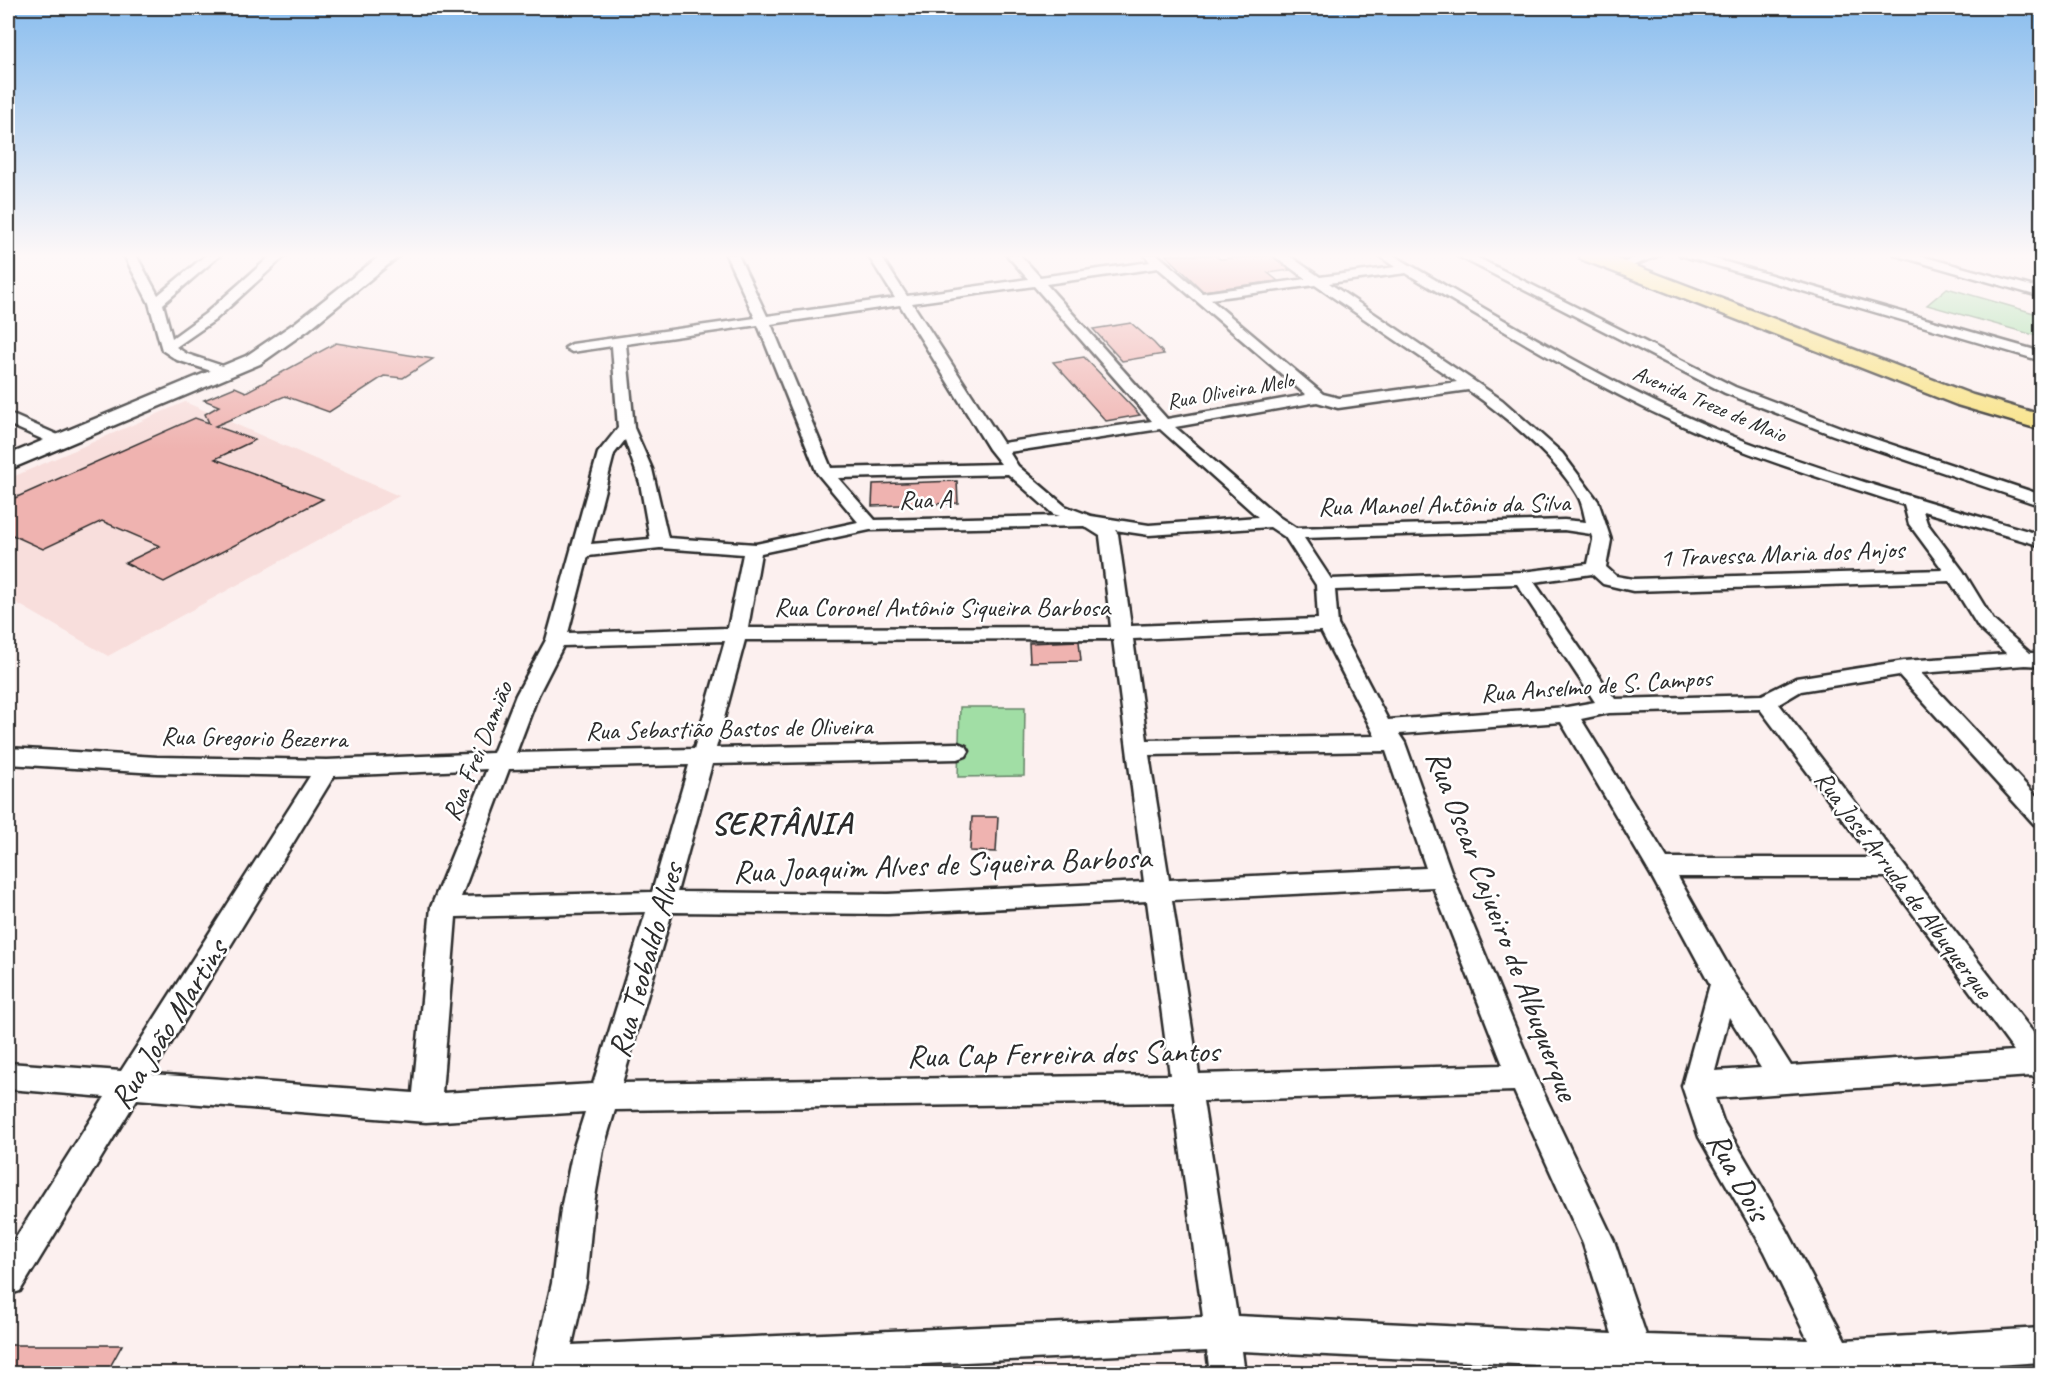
<svg xmlns="http://www.w3.org/2000/svg" width="2049" height="1381" font-family="Caveat,sans-serif">
  <style>
    .built { fill: #f8dedc }
    .green { fill: #a1dea5; stroke: #668468; stroke-width: 1.5 }
    .building { fill: #efb3b0; stroke: #2b2b2b; stroke-width: 1.5 }
    .lines { fill: none; stroke-linecap: round; stroke-linejoin: round }
    .minor-casing { stroke: #2b2b2b; stroke-width: 5 }
    .secondary-casing { stroke: #2b2b2b; stroke-width: 5 }
    .primary-casing { stroke: #2b2b2b; stroke-width: 5 }
    .minor { fill: #fff; fill-rule: evenodd }
    .secondary { fill: #fff; fill-rule: evenodd }
    .primary { fill: #f8e281; fill-rule: evenodd }
    .labels { text-anchor: middle; stroke-width: 5; stroke-linejoin: round; paint-order: stroke }
    .far-street-label { font-size: 22px; fill: #2b2b2b; stroke: #fff }
    .street-label { font-size: 26px; fill: #2b2b2b; stroke: #fff }
    .district-label { font-size: 32px; font-weight: bold; letter-spacing: 1.5px; fill: #2b2b2b; stroke: #fff }
    .near-street-label { font-size: 32px; fill: #2b2b2b; stroke: #fff }
  </style>
  <rect width="100%" height="100%" fill="#fcf0ef"/>
  <filter id="ink" filterUnits="userSpaceOnUse"><feTurbulence type="fractalNoise" baseFrequency=".0167" numOctaves="2"/><feDisplacementMap in="SourceGraphic" scale="12" xChannelSelector="R" yChannelSelector="G"/><feConvolveMatrix kernelMatrix="1 2 1 2 8 2 1 2 1" color-interpolation-filters="sRGB"/></filter>
  <g filter="url(#ink)">
    <!-- built -->
    <polygon class="built" points="185,402 399,496 108,656 8,598 8,479"/>
    <!-- green -->
    <g class="green">
      <polygon points="1947,288 2041,315 2041,337 1927,305"/>
      <polygon points="960,707 1025,707 1024,776 958,777"/>
    </g>
    <!-- building -->
    <g class="building">
      <polygon points="1166,255 1215,255 1220,259 1271,255 1290,270 1268,273 1278,281 1203,291"/>
      <polygon points="1131,323 1154,343 1164,354 1122,361 1093,329"/>
      <polygon points="336,343 433,359 403,378 384,376 329,412 285,396 215,426 255,440 215,459 323,499 164,582 125,563 160,546 102,521 43,549 8,533 8,501 195,418 209,423 205,414 219,406 204,400 235,387 246,392"/>
      <polygon points="1084,357 1140,415 1106,421 1053,362"/>
      <polygon points="957,481 958,503 872,506 873,484"/>
      <polygon points="1079,641 1081,661 1030,662 1029,643"/>
      <polygon points="972,817 998,817 996,852 970,851"/>
      <polygon points="8,1345 122,1345 106,1374 8,1374"/>
    </g>
    <g class="lines">
      <defs>
        <g id="minor">
          <polygon points="124,255 136,255 158,295 206,255 220,255 163,304 172,338 205,314 272,255 286,255 215,320 176,347 187,354 232,369 234,372 227,376 177,360 162,350 149,303"/>
          <path d="M 726,255 L 738,255 L 767,316 L 895,298 L 868,255 L 880,255 L 907,296 L 1028,279 L 1007,255 L 1020,255 L 1040,277 L 1150,262 L 1145,255 L 1158,255 L 1202,293 L 1306,279 L 1273,255 L 1288,255 L 1320,277 L 1395,267 L 1378,255 L 1393,255 C 1508,322 1622,394 1747,442 C 1843,478 1943,506 2042,535 L 2042,546 L 1923,511 L 1927,523 L 1963,571 L 1993,620 L 2030,653 L 2042,653 L 2042,666 L 2025,665 L 1921,673 L 2042,802 L 2042,827 L 2034,824 L 1899,675 L 1801,691 L 1779,704 L 2042,1044 L 2042,1080 L 2031,1076 L 1715,1098 L 1723,1121 L 1787,1230 L 1845,1340 L 2042,1328 L 2042,1362 L 1865,1374 L 1658,1370 L 1659,1374 L 1624,1374 L 1623,1369 L 1242,1351 L 1245,1374 L 1210,1374 L 1207,1351 L 705,1374 L 531,1374 L 552,1283 L 561,1209 L 573,1150 L 585,1112 L 426,1122 L 137,1099 L 20,1291 L 8,1295 L 8,1250 L 105,1097 L 8,1089 L 8,1063 L 121,1071 L 310,776 L 157,773 L 8,764 L 8,748 L 157,757 L 327,760 L 493,753 L 516,695 L 546,640 L 598,453 L 618,428 L 612,346 L 572,352 L 565,348 L 572,344 L 755,318 ZM 1158,268 L 1306,395 L 1167,419 L 1046,284 ZM 1406,273 C 1513,336 1619,403 1736,448 C 1791,470 1848,486 1904,505 L 1909,524 L 1943,570 L 1633,579 L 1616,576 L 1606,567 L 1611,540 L 1598,501 L 1562,453 L 1502,400 L 1329,283 ZM 1315,285 L 1457,382 L 1339,398 L 1323,394 L 1210,299 ZM 1034,286 L 1152,421 L 1003,443 L 912,303 ZM 900,305 L 989,449 L 1001,464 L 831,468 L 771,324 ZM 758,325 L 817,473 L 858,522 L 756,544 L 668,538 L 652,469 L 634,428 L 626,344 ZM 1468,390 C 1503,414 1561,462 1580,500 C 1583,507 1584,515 1586,522 L 1564,520 L 1296,528 L 1279,517 L 1175,427 L 1317,402 L 1338,408 ZM 1160,429 L 1258,517 L 1149,525 L 1091,516 L 1065,506 L 1018,466 L 1009,452 ZM 625,440 L 640,483 L 650,539 L 591,544 L 614,454 ZM 1008,474 L 1053,514 L 1060,516 L 875,520 L 838,478 ZM 1084,526 L 1100,536 L 1111,627 L 748,628 L 761,553 L 870,530 ZM 1270,527 L 1285,537 L 1316,585 L 1318,619 L 1131,626 L 1118,534 L 1115,530 L 1149,535 ZM 1564,530 L 1591,534 L 1593,540 L 1588,564 L 1522,572 L 1331,579 L 1304,538 ZM 660,548 L 743,554 L 728,628 L 568,633 L 588,556 ZM 1592,574 L 1603,584 L 1633,591 L 1950,581 L 1979,628 L 2007,654 L 1904,661 L 1796,678 L 1762,695 L 1615,699 L 1534,582 ZM 1517,584 L 1595,702 L 1567,707 L 1388,720 L 1338,625 L 1335,590 ZM 1321,631 L 1375,736 L 1147,740 L 1133,639 ZM 1113,639 L 1144,882 L 888,894 L 677,892 L 712,764 L 958,759 L 966,756 L 969,751 L 966,746 L 958,743 L 716,748 L 745,640 ZM 725,641 L 694,749 L 516,753 L 538,695 L 563,646 ZM 1760,709 L 1872,858 L 1667,858 L 1581,719 L 1609,713 ZM 1561,722 L 1651,875 L 1710,984 L 1682,1086 L 1699,1137 L 1765,1252 L 1808,1340 L 1646,1335 L 1614,1241 L 1535,1075 L 1453,877 L 1405,743 L 1399,734 ZM 1386,751 L 1426,868 L 1169,880 L 1149,755 ZM 689,765 L 652,892 L 461,897 L 509,769 ZM 487,769 L 431,907 L 413,1093 L 152,1074 L 334,776 ZM 1678,877 L 1886,877 L 2014,1051 L 1791,1066 L 1734,976 ZM 1433,887 L 1503,1065 L 1199,1074 L 1172,900 ZM 1147,901 L 1170,1075 L 622,1083 L 672,912 L 888,914 ZM 646,912 L 593,1084 L 442,1093 L 456,917 ZM 1729,1017 L 1761,1068 L 1715,1071 ZM 1514,1091 L 1583,1244 L 1612,1334 L 1237,1316 L 1203,1101 ZM 1174,1102 L 1203,1317 L 572,1345 L 586,1283 L 593,1209 L 603,1150 L 615,1110 Z"/>
          <polygon points="1456,255 1472,255 1735,387 1845,429 2042,495 2042,506 1833,435 1725,393"/>
          <polygon points="1641,255 1660,255 1619,271 1613,267"/>
          <polygon points="1680,255 1701,255 2042,352 2042,361"/>
          <polygon points="1895,255 1917,255 2042,289 2042,297"/>
          <polygon points="8,413 65,438 67,441 59,446 53,444 8,424"/>
        </g>
        <polygon id="secondary" points="381,255 400,255 308,330 260,364 8,470 8,455 246,356 296,322"/>
        <polygon id="primary" points="1579,255 1607,255 1973,395 2042,415 2042,430 1957,405 1581,259"/>
      </defs>
      <!-- minor casing -->
      <use href="#minor" class="minor-casing"/>
      <!-- secondary casing -->
      <use href="#secondary" class="secondary-casing"/>
      <!-- primary casing -->
      <use href="#primary" class="primary-casing"/>
      <!-- minor -->
      <use href="#minor" class="minor"/>
      <!-- secondary -->
      <use href="#secondary" class="secondary"/>
      <!-- primary -->
      <use href="#primary" class="primary"/>
    </g>
  </g>
  <!-- sky -->
  <linearGradient id="sky" x2="0" y2="1"><stop stop-color="#89bdee"/><stop offset="0.57" stop-color="#fef8f8"/><stop offset="1" stop-color="#fef8f8" stop-opacity="0"/></linearGradient>
  <rect width="2049" height="449" fill="url(#sky)"/>
  <g class="labels">
    <!-- far-street labels -->
    <g class="far-street-label">
      <text transform="translate(1230 390) rotate(-10)" y="8">Rua Oliveira Melo</text>
      <text transform="translate(1710 403) rotate(23)" y="8">Avenida Treze de Maio</text>
    </g>
    <!-- street labels -->
    <g class="street-label">
      <text transform="translate(925 499) rotate(-1)" y="9">Rua A</text>
      <text transform="translate(1444 504) rotate(-1)" y="9">Rua Manoel Antônio da Silva</text>
      <text transform="translate(1782 553) rotate(-2)" y="9">1 Travessa Maria dos Anjos</text>
      <text x="942" y="616">Rua Coronel Antônio Siqueira Barbosa</text>
      <text transform="translate(1596 685) rotate(-4)" y="9">Rua Anselmo de S. Campos</text>
      <text transform="translate(729 728) rotate(-1)" y="9">Rua Sebastião Bastos de Oliveira</text>
      <text transform="translate(254 737) rotate(1)" y="9">Rua Gregorio Bezerra</text>
      <text transform="translate(477 751) rotate(-68)" y="9">Rua Frei Damião</text>
      <text transform="translate(1904 884) rotate(53)" y="9">Rua José Arruda de Albuquerque</text>
    </g>
    <!-- district labels -->
    <g class="district-label">
      <text x="782" y="834">SERTÂNIA</text>
    </g>
    <!-- near-street labels -->
    <g class="near-street-label">
      <text transform="translate(942 864) rotate(-2)" y="11">Rua Joaquim Alves de Siqueira Barbosa</text>
      <text transform="translate(1503 925) rotate(69)" y="11">Rua Oscar Cajueiro de Albuquerque</text>
      <text transform="translate(645 960) rotate(-74)" y="11">Rua Teobaldo Alves</text>
      <text transform="translate(168 1024) rotate(-58)" y="11">Rua João Martins</text>
      <text transform="translate(1063 1053) rotate(-1)" y="11">Rua Cap Ferreira dos Santos</text>
      <text transform="translate(1739 1176) rotate(61)" y="11">Rua Dois</text>
    </g>
  </g>
  <!-- margin -->
  <rect width="2049" height="1381" fill="none" stroke="#fff" stroke-width="30"/>
  <rect x="15" y="15" width="2019" height="1351" fill="none" stroke="#2b2b2b" stroke-width="2" filter="url(#ink)"/>
</svg>
